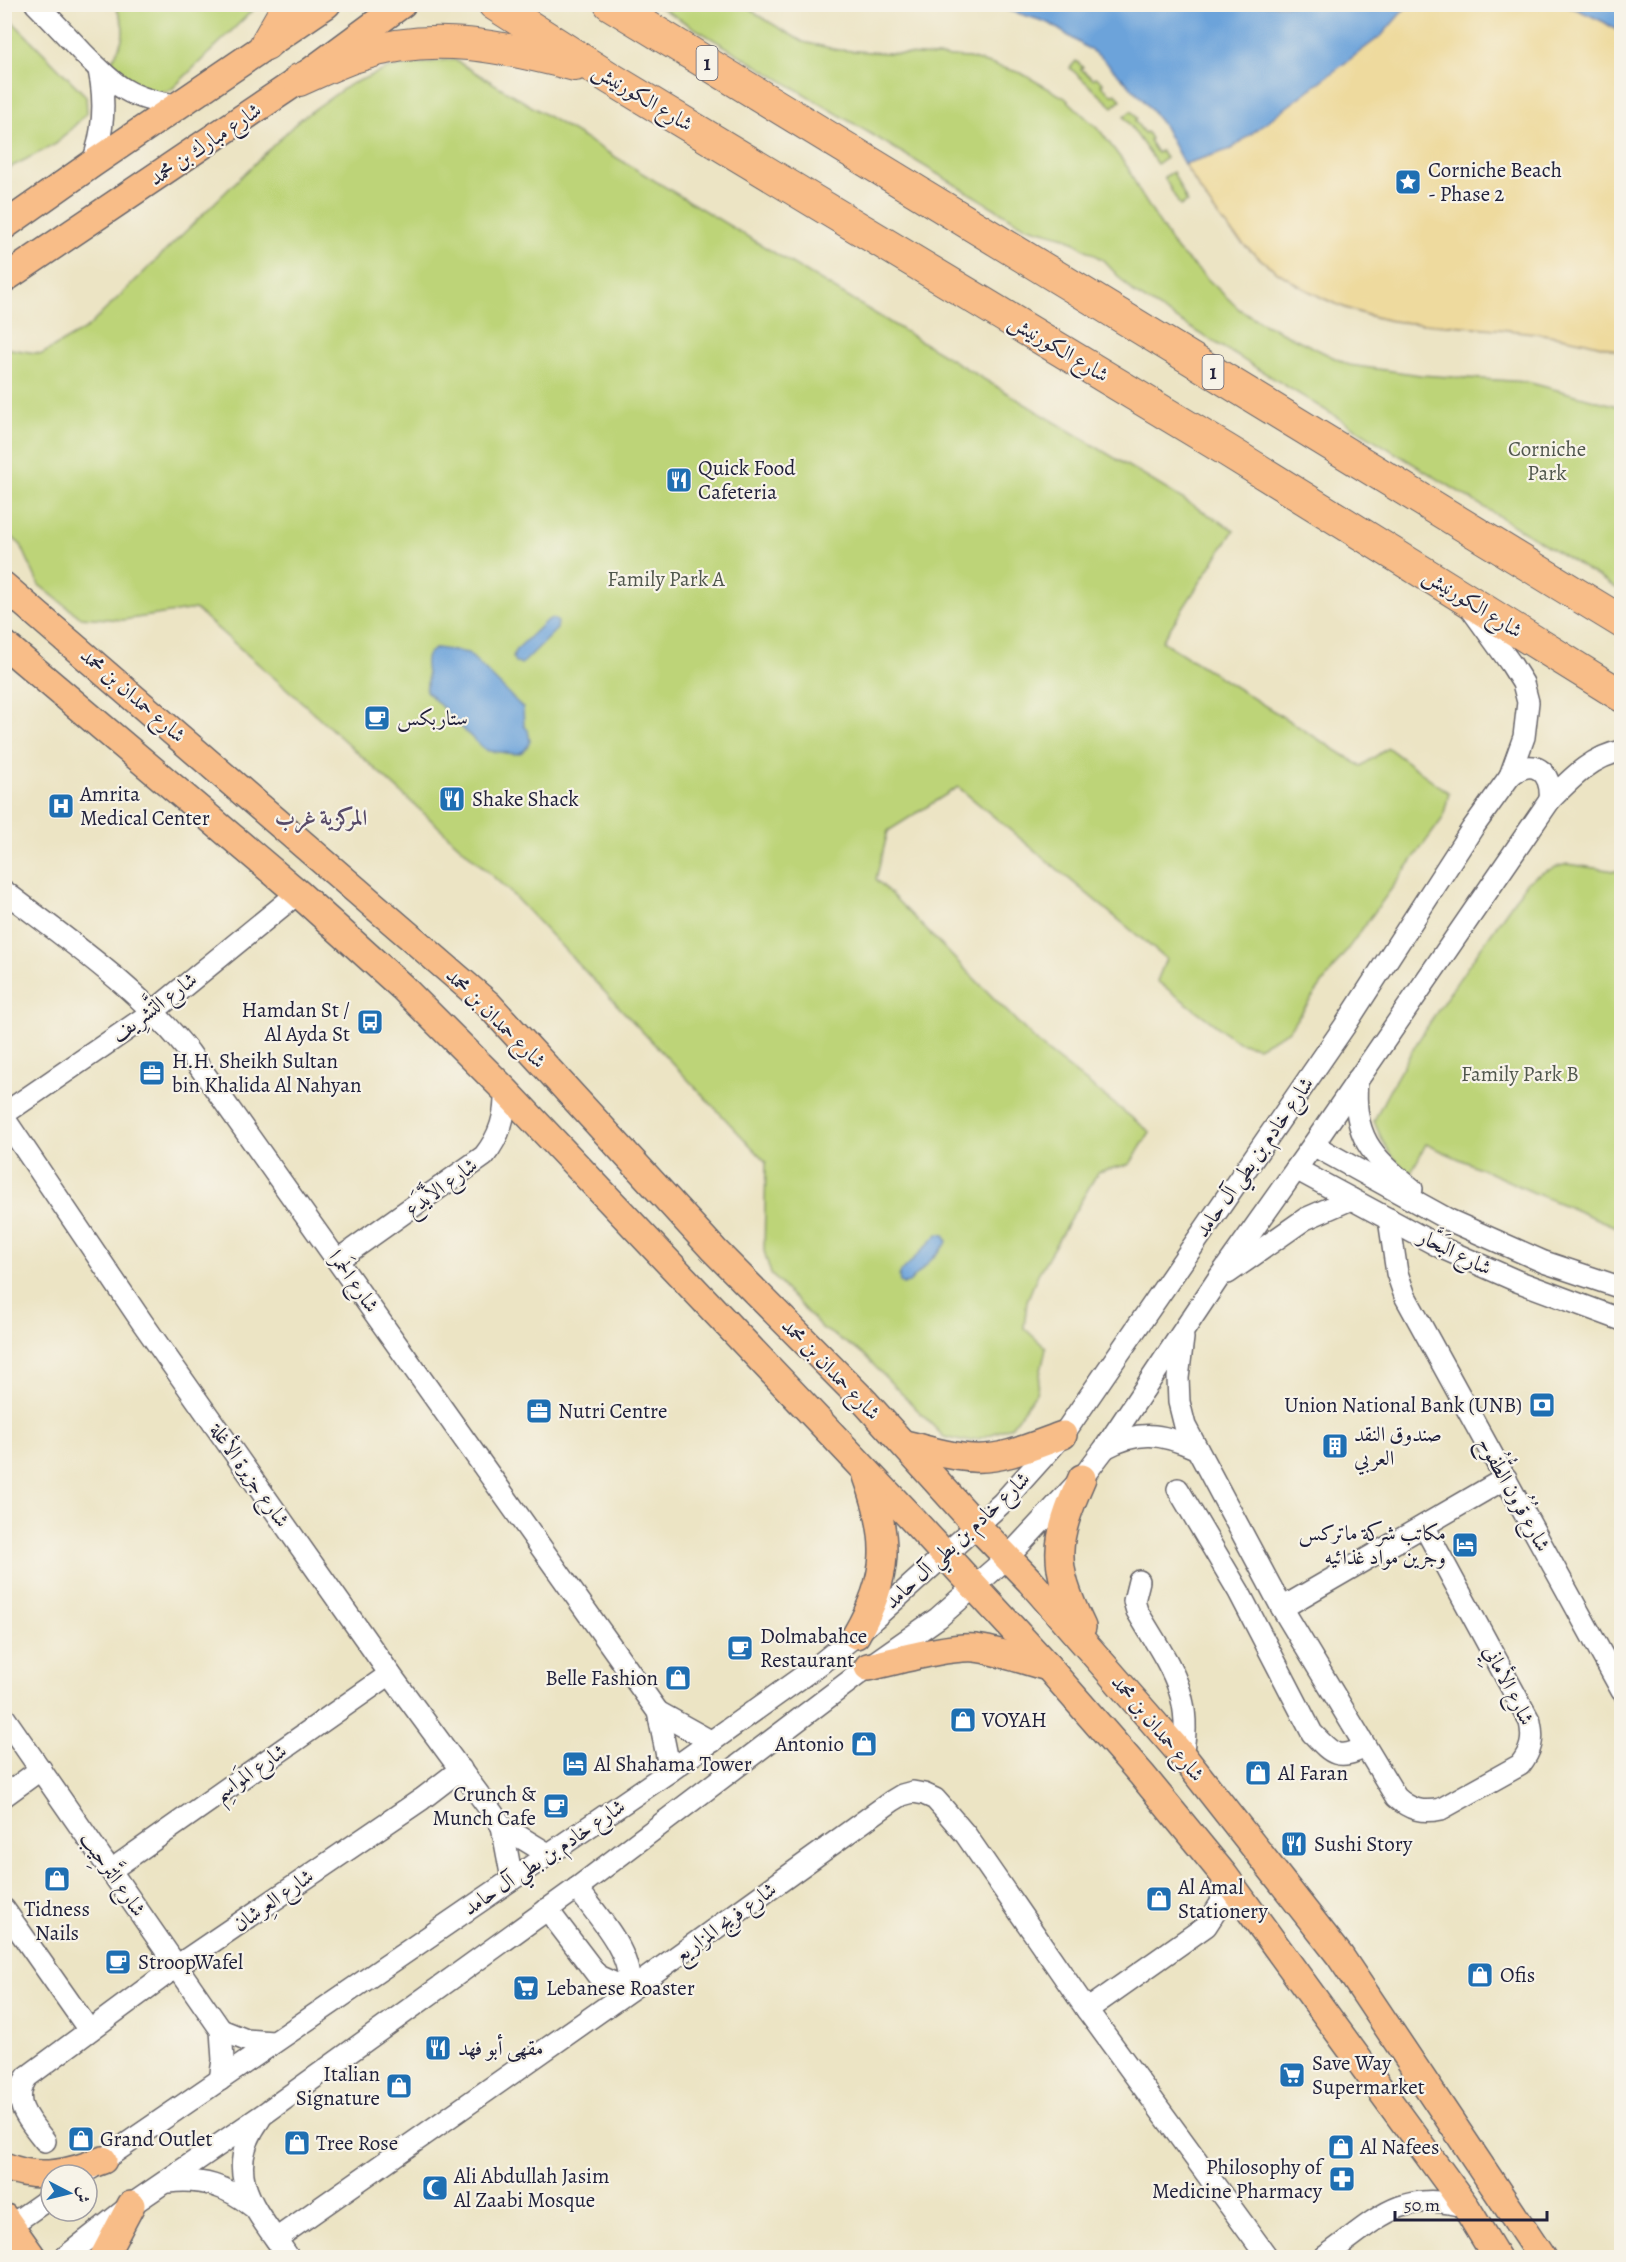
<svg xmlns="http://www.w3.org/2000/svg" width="1626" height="2262" font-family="Alegreya,Amiri,serif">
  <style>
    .green { fill: #bdd478; stroke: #707b5a; stroke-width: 1.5 }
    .sand { fill: #eeda9e; stroke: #887e6c; stroke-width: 1.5 }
    .water { fill: #6ca3da; stroke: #47628a; stroke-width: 1.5 }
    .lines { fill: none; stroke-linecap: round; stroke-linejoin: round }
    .minor-casing { stroke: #69666b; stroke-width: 24 }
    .major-casing { stroke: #69666b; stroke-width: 30 }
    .highway-casing { stroke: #69666b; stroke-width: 34 }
    .minor { stroke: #fff; stroke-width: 21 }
    .major { stroke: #f8bd88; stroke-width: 27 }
    .highway { stroke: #f8bd88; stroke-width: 32 }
    .labels { text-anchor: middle; stroke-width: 4.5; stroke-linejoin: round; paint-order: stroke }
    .shield { fill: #f7f3e8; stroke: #62616f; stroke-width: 1.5 }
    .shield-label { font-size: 20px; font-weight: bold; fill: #22223b }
    .street-label { font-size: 21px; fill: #22223b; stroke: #f7f3e8 }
    .poi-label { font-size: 21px; fill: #22223b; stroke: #f7f3e8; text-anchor: start }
    .park-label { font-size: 21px; fill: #50574d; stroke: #f7f3e8 }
    .neighbourhood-label { font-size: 22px; font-weight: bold; fill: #584b69; stroke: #f7f3e8 }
  </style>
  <rect width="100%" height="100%" fill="#f7f3e8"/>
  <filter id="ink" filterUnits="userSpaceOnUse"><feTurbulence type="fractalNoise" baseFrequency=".0167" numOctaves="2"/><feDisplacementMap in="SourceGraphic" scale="12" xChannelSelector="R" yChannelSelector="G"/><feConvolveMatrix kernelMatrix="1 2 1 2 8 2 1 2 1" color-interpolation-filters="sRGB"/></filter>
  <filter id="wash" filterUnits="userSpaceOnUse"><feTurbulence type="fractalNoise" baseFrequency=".008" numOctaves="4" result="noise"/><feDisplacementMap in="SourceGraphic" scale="24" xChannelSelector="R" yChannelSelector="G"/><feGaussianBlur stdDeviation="1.35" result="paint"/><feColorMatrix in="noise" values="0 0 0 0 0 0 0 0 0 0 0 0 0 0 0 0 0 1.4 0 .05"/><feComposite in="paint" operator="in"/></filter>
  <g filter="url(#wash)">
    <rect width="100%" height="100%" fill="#ece4c4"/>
    <!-- green -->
    <g class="green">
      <path d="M 114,5 L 258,5 L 172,89 C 151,99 118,85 111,62 C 125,40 128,27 114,5 Z"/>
      <polygon points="656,5 745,5 759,16 803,42 839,50 969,58 1021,73 1065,98 1101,132 1128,168 1139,191 1175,248 1239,309 1259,321 1349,365 1420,375 1527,382 1621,407 1621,591 1134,293 1103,260 1065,237 1024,226"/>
      <polygon points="5,14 86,96 87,113 56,144 5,170"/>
      <polygon points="453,59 1234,530 1162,641 1361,766 1388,748 1449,793 1443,818 1288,1031 1258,1047 1238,1042 1157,981 1166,959 958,787 888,831 876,879 1042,1047 1150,1132 1130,1164 1098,1172 1038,1274 1027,1301 1024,1328 1046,1348 1036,1393 1011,1427 978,1439 961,1441 944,1437 862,1353 822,1328 771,1274 764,1251 766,1162 510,892 303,703 195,609 123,620 80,617 39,585 21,545 5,531 4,348 42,354 87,328 299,120 349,85 389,68"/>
      <polygon points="1076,61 1083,67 1081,69 1093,79 1096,77 1103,83 1101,85 1112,95 1115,93 1121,100 1113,107 1070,68"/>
      <polygon points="1131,111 1137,119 1135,121 1144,133 1147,132 1151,139 1149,140 1157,153 1161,151 1166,158 1157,164 1124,117"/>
      <polygon points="1173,172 1187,202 1180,206 1164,177"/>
      <path d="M 1568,864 L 1621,872 L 1621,1229 L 1537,1194 L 1426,1144 L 1411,1173 C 1392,1161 1382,1142 1374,1121 C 1412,1039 1475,958 1526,883 C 1540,872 1552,867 1568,864 Z"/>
    </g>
    <!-- sand -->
    <path class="sand" d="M 1567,4 L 1604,22 L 1621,33 L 1621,352 C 1567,333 1508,330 1451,325 C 1430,324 1407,324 1387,320 C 1330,308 1275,277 1234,235 C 1214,214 1199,188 1184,164 L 1231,149 L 1382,35 L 1408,5 Z"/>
    <!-- water -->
    <g class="water">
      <polygon points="992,5 1408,5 1382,35 1231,149 1184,164 1163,125 1139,95 1101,57 1049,23"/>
      <polygon points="1567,5 1621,5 1621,33 1604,22"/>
      <polygon points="552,618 558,622 557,629 524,662 521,664 515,662 513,658 515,651 546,621"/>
      <path d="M 437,648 L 468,653 L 523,708 L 524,726 L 528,730 L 530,741 C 524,758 513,754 500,752 C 495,751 490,752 486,750 C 478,747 436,700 426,691 C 427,686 428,679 427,674 C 425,662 423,654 437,648 Z"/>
      <polygon points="938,1234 944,1235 947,1241 946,1244 909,1283 903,1284 900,1282 899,1276 901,1272"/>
    </g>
  </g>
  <g filter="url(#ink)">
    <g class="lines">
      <defs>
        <g id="minor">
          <path d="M 36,4 C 52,20 67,36 82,52 C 115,85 129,100 178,105"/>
          <path d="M 92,164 C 104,133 106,103 99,70"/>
          <path d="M 1510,776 C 1532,756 1553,771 1550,800"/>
          <path d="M 4,891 C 69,941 138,988 189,1052 L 658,1712 L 670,1771"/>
          <path d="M 1357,1080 C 1352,1136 1371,1156 1412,1189"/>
          <polyline points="4,1114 154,1011 298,893"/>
          <polyline points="4,1118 142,1322 390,1674 502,1826 548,1854"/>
          <polyline points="1313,1145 1449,1220 1544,1262 1622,1288"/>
          <polyline points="1296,1169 1442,1248 1517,1281 1622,1320"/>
          <polyline points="1389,1219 1397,1273 1405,1296 1622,1691"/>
          <path d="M 339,1259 L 484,1156 C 500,1136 506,1116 505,1090"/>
          <polyline points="1228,1273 1305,1219 1351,1199"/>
          <path d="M 1183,1338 L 1178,1378 L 1179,1402 L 1185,1426 L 1282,1608 L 1396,1797 C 1410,1810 1423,1813 1441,1809 L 1520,1765 C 1531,1751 1534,1740 1530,1722 L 1424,1526"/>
          <path d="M 1105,1448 C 1139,1430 1161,1433 1195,1448"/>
          <path d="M 1178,1489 L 1239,1592 L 1312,1733 C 1332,1754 1337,1761 1365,1747"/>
          <path d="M 1139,1581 L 1134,1601 L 1137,1611 C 1166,1661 1195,1694 1182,1755"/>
          <polyline points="1282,1608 1506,1478"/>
          <polyline points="658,1712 712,1742"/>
          <polyline points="4,1717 221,2030 223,2060 220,2080"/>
          <polyline points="4,1796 41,1769"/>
          <polyline points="502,1826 512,1879"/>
          <polyline points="111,1870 390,1674"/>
          <polyline points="4,1909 89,2030"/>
          <path d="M 547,1909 L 598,1976 L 616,1984 L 629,1983 C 630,1950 596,1914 577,1888"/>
          <polyline points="1087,2010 1206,1926 1221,1903 1224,1875"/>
          <polyline points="221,2030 246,2040 273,2042"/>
          <path d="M 260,2119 C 219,2175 258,2212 289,2258"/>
          <path d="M 45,2141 C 29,2121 10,2102 27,2077 L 177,1966 L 422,1799 L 461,1769"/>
          <polyline points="90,2169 670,1771 820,1664 856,1635 1002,1503 1063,1435 1078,1413 1344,1027 1472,829 1510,776 1524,737 1528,702 1523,683 1511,664 1472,610"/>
          <path d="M 168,2182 C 202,2178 227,2186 253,2207"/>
          <polyline points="4,2230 51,2197"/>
          <polyline points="276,2239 633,1988 892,1801 902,1795 913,1792 924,1794 935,1799 943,1808 966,1835 1087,2010 1268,2258"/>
          <path d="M 64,2258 L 131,2205 L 264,2114 L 577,1888 L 868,1667 L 938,1618 L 1008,1557 L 1082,1478 L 1105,1448 L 1218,1279 L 1313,1145 L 1550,800 C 1571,779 1592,756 1622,751"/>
          <path d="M 1323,2258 C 1373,2223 1400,2187 1466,2207"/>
        </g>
        <g id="major">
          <polyline points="4,226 92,164 327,4"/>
          <polyline points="4,279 299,80 402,4"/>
          <polyline points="4,586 488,1004 714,1250 865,1402 977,1526 1030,1581 1182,1755 1340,1956 1542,2258"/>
          <polyline points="4,644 298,893 402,987 505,1090 913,1520 1048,1667 1142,1775 1224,1875 1466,2207 1497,2258"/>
          <path d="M 904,1444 C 926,1449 950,1457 973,1458 C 1003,1460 1035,1445 1063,1435"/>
          <path d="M 1082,1478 C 1054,1542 1051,1563 1082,1627"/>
          <path d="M 856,1635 C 890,1576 890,1539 867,1476"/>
          <path d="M 868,1667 C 896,1661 948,1646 975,1648 C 1000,1651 1024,1661 1048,1667"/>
          <path d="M 4,2166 C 39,2181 70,2173 103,2160"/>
          <polyline points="4,2217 33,2258"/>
          <polyline points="103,2258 131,2205"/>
        </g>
        <g id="highway">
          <polyline points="494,4 610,78 1228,451 1622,696"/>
          <polyline points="610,4 1622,622"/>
          <polyline points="266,44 289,4"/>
          <path d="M 299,80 C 320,71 341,60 363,54 C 433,31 505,47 575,65"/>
        </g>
      </defs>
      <!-- minor casing -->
      <use href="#minor" class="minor-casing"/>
      <!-- major casing -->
      <use href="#major" class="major-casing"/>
      <!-- highway casing -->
      <use href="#highway" class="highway-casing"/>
      <!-- minor -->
      <use href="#minor" class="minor"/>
      <!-- major -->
      <use href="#major" class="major"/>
      <!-- highway -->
      <use href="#highway" class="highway"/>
    </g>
  </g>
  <!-- icons -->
  <defs>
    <symbol id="sight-square" viewBox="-11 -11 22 22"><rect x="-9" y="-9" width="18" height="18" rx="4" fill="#1f6fb2" stroke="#f7f3e8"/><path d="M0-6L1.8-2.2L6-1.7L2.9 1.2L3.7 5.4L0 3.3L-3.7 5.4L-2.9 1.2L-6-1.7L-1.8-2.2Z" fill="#fff"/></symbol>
    <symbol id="restaurant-square" viewBox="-11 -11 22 22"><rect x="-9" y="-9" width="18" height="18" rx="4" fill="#1f6fb2" stroke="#f7f3e8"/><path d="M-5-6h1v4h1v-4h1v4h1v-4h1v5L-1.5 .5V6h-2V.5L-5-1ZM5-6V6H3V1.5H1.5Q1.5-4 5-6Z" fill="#fff"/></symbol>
    <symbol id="cafe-square" viewBox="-11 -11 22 22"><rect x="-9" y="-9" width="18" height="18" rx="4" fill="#1f6fb2" stroke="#f7f3e8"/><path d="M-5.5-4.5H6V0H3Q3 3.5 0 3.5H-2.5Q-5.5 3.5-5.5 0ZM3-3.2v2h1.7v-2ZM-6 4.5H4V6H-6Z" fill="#fff"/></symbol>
    <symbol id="hospital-square" viewBox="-11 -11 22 22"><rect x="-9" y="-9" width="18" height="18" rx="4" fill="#1f6fb2" stroke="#f7f3e8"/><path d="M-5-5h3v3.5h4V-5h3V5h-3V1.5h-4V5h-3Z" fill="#fff"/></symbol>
    <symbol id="bus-square" viewBox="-11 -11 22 22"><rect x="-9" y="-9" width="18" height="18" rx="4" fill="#1f6fb2" stroke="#f7f3e8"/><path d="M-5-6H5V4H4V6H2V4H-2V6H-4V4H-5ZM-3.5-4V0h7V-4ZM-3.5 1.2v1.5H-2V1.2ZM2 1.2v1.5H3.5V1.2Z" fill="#fff"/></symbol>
    <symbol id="office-square" viewBox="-11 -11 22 22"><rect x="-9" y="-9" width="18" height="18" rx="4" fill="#1f6fb2" stroke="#f7f3e8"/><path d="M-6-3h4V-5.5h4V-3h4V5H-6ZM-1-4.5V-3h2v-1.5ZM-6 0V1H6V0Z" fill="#fff"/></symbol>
    <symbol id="bank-square" viewBox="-11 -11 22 22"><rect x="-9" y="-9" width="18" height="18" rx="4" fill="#1f6fb2" stroke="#f7f3e8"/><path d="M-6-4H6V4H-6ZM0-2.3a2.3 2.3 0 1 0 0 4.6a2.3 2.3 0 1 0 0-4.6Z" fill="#fff"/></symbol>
    <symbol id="building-square" viewBox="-11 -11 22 22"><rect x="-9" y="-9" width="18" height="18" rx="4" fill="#1f6fb2" stroke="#f7f3e8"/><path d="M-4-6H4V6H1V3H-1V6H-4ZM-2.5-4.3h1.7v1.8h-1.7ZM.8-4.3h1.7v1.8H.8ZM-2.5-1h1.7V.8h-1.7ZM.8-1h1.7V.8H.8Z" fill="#fff"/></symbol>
    <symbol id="hotel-square" viewBox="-11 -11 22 22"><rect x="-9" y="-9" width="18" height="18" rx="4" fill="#1f6fb2" stroke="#f7f3e8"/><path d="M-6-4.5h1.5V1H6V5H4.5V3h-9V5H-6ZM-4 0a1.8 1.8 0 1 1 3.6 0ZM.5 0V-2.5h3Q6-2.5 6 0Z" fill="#fff"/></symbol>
    <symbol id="shop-square" viewBox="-11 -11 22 22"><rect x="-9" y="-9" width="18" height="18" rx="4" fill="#1f6fb2" stroke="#f7f3e8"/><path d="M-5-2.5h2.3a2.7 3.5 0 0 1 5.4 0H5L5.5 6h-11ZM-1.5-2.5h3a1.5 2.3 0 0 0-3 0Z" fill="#fff"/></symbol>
    <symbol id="supermarket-square" viewBox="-11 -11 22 22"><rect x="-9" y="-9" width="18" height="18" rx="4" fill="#1f6fb2" stroke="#f7f3e8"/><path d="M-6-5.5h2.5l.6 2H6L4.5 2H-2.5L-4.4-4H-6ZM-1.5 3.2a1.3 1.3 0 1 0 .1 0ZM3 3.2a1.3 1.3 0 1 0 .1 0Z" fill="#fff"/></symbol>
    <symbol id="pharmacy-square" viewBox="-11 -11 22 22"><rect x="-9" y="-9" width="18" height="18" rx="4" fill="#1f6fb2" stroke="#f7f3e8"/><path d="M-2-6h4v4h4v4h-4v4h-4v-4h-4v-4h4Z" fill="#fff"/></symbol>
    <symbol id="mosque-square" viewBox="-11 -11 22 22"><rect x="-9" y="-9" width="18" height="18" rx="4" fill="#1f6fb2" stroke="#f7f3e8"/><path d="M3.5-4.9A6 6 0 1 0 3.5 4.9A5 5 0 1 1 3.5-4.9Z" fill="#fff"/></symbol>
  </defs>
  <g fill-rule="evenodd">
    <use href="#sight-square" x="1393" y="167" width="30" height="30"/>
    <use href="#restaurant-square" x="664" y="465" width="30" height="30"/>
    <use href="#cafe-square" x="362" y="703" width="30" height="30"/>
    <use href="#restaurant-square" x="437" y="784" width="30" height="30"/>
    <use href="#hospital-square" x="46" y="791" width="30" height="30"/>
    <use href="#bus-square" x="355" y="1007" width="30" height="30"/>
    <use href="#office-square" x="137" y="1058" width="30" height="30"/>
    <use href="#bank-square" x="1527" y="1390" width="30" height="30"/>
    <use href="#office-square" x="524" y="1396" width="30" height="30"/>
    <use href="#building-square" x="1320" y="1431" width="30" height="30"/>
    <use href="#hotel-square" x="1450" y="1530" width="30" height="30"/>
    <use href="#cafe-square" x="725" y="1633" width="30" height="30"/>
    <use href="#shop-square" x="663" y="1663" width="30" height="30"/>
    <use href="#shop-square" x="948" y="1705" width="30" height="30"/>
    <use href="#shop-square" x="849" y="1729" width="30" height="30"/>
    <use href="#hotel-square" x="560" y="1749" width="30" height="30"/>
    <use href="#shop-square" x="1243" y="1758" width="30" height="30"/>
    <use href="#cafe-square" x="541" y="1791" width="30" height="30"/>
    <use href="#restaurant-square" x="1279" y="1829" width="30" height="30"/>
    <use href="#shop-square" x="42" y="1864" width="30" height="30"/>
    <use href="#shop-square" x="1144" y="1884" width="30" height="30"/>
    <use href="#cafe-square" x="103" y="1947" width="30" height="30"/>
    <use href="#shop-square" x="1465" y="1960" width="30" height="30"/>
    <use href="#supermarket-square" x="511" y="1973" width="30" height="30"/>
    <use href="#restaurant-square" x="423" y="2033" width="30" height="30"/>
    <use href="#supermarket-square" x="1277" y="2060" width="30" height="30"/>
    <use href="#shop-square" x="384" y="2071" width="30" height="30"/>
    <use href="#shop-square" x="66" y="2124" width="30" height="30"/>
    <use href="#shop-square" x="282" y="2128" width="30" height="30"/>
    <use href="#shop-square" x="1326" y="2132" width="30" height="30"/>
    <use href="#pharmacy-square" x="1327" y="2164" width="30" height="30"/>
    <use href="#mosque-square" x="420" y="2173" width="30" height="30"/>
  </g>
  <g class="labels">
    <!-- shield labels -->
    <g class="shield">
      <rect x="696.5" y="46" width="21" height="34" rx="4.5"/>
      <rect x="1202.5" y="355" width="21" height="34" rx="4.5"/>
    </g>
    <g class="shield-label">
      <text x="707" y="70">1</text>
      <text x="1213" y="379">1</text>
    </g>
    <!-- street labels -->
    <g class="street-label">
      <text transform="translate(643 97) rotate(31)" y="7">شارع الكورنيش</text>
      <text transform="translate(205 144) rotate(-34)" y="7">شارع مبارك بن محمد</text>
      <text transform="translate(1059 348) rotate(31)" y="7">شارع الكورنيش</text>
      <text transform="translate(1473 603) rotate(32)" y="7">شارع الكورنيش</text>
      <text transform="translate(133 695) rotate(41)" y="7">شارع حمدان بن محمد</text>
      <text transform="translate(154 1007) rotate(-37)" y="7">شارع التَّشرِيف</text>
      <text transform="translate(496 1018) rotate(45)" y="7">شارع حمدان بن محمد</text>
      <text transform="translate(1254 1157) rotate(-55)" y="7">شارع خادم بن بطي آل حامد</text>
      <text transform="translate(441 1187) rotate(-36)" y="7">شارع الأَيْدَع</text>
      <text transform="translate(1455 1252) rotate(26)" y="7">شارع البَحَّار</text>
      <text transform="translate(354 1281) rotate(55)" y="7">شارع الحَمرا</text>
      <text transform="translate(831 1369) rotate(46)" y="7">شارع حمدان بن محمد</text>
      <text transform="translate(250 1475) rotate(55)" y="7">شارع جزيرة الأغلة</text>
      <text transform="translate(1514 1494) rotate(61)" y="7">شارع قُرُون الطُّفُوح</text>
      <text transform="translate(957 1540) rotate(-43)" y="7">شارع خادم بن بطي آل حامد</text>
      <text transform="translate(1509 1685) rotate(63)" y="7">شارع الأمانِي</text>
      <text transform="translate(1158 1728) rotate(50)" y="7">شارع حمدان بن محمد</text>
      <text transform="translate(250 1772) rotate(-35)" y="7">شارع المَواسِم</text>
      <text transform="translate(544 1857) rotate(-34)" y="7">شارع خادم بن بطي آل حامد</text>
      <text transform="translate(113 1874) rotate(55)" y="7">شارع التَّرحِيب</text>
      <text transform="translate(273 1900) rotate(-35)" y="7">شارع العِرشان</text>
      <text transform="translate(725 1922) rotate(-36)" y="7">شارع فريج المزاريع</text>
    </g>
    <!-- poi labels -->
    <g class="poi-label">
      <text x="1428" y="177">Corniche Beach<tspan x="1428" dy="24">- Phase 2</tspan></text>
      <text x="698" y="475">Quick Food<tspan x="698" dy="24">Cafeteria</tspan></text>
      <text x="397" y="725">ستاربكس</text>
      <text x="80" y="801">Amrita<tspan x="80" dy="24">Medical Center</tspan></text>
      <text x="472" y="806">Shake Shack</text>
      <text x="350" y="1017" text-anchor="end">Hamdan St /<tspan x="350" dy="24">Al Ayda St</tspan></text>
      <text x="172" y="1068">H.H. Sheikh Sultan<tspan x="172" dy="24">bin Khalida Al Nahyan</tspan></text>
      <text x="1522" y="1412" text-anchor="end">Union National Bank (UNB)</text>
      <text x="558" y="1418">Nutri Centre</text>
      <text x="1354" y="1441">صندوق النقد<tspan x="1354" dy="24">العربي</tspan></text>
      <text x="1446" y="1540" text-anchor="end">مكاتب شركة ماتركس<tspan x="1446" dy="24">وجرين مواد غذائيه</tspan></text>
      <text x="760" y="1643">Dolmabahce<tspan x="760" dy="24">Restaurant</tspan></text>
      <text x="658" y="1685" text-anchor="end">Belle Fashion</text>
      <text x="982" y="1727">VOYAH</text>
      <text x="844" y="1751" text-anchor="end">Antonio</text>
      <text x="594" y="1771">Al Shahama Tower</text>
      <text x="1278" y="1780">Al Faran</text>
      <text x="536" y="1801" text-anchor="end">Crunch &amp;<tspan x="536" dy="24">Munch Cafe</tspan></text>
      <text x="1314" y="1851">Sushi Story</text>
      <text x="1178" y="1894">Al Amal<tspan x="1178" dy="24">Stationery</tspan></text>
      <text x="57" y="1916" text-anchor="middle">Tidness<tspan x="57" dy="24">Nails</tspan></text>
      <text x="138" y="1969">StroopWafel</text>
      <text x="1500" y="1982">Ofis</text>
      <text x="546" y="1995">Lebanese Roaster</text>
      <text x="458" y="2055">مقهى أبو فهد</text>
      <text x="1312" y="2070">Save Way<tspan x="1312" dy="24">Supermarket</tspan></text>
      <text x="380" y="2081" text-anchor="end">Italian<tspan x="380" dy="24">Signature</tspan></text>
      <text x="100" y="2146">Grand Outlet</text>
      <text x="316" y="2150">Tree Rose</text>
      <text x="1360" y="2154">Al Nafees</text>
      <text x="1322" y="2174" text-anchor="end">Philosophy of<tspan x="1322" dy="24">Medicine Pharmacy</tspan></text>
      <text x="454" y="2183">Ali Abdullah Jasim<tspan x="454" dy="24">Al Zaabi Mosque</tspan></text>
    </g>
    <!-- park labels -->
    <g class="park-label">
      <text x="1547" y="456">Corniche<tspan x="1547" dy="24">Park</tspan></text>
      <text x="666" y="586">Family Park A</text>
      <text x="1520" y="1081">Family Park B</text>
    </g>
    <!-- neighbourhood labels -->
    <g class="neighbourhood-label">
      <text x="321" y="825">المركزية غرب</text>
    </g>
  </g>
  <!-- margin -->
  <rect width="1626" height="2262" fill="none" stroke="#f7f3e8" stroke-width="24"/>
  <!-- north arrow -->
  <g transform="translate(69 2193) rotate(97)"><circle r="28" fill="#f7f3e8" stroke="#a29fa3" stroke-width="1.5"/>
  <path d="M0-4.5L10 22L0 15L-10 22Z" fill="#1f6fb2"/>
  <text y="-9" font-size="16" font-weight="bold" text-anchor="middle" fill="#22223b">ش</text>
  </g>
  <!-- scale -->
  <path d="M1395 2211v9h152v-9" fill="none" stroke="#22223b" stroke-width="3"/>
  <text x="1404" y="2211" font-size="18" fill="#22223b" stroke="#f7f3e8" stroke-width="4.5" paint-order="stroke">50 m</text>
</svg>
